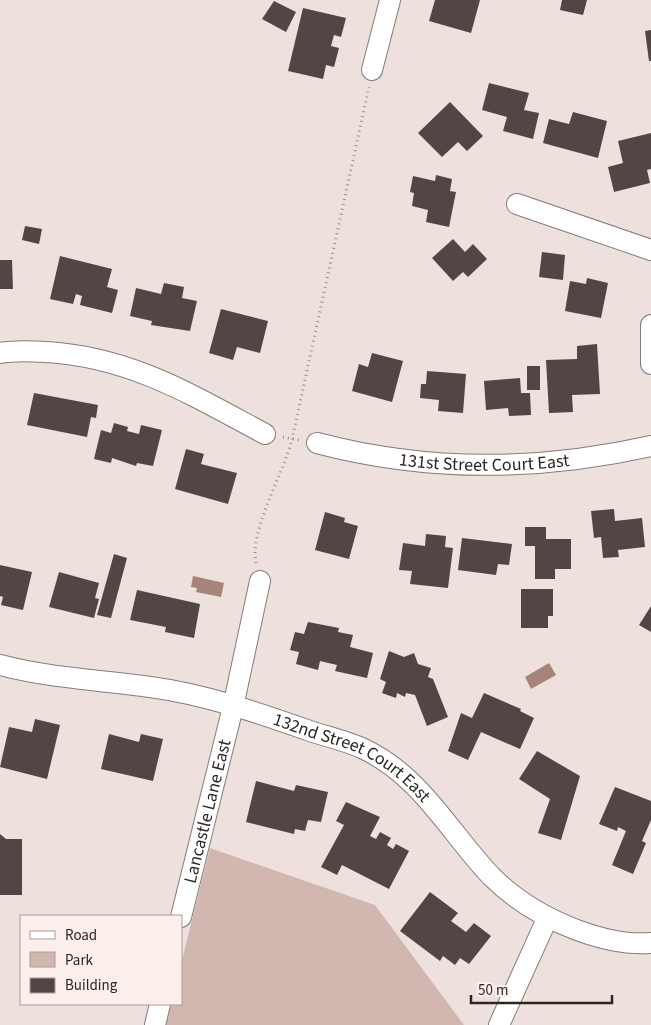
<svg xmlns="http://www.w3.org/2000/svg" width="651" height="1025" font-family="'Source Sans 3',sans-serif">
  <style>
    .green { fill: #d1b7af }
    .water { fill: #a6847a }
    .building { fill: #514644 }
    .lines { fill: none; stroke-linecap: round; stroke-linejoin: round }
    .minor-casing { stroke: #867b78; stroke-width: 22 }
    .path { stroke: #988f8c; stroke-width: 3; stroke-dasharray: 1 4; stroke-linecap: butt }
    .minor { stroke: #fff; stroke-width: 20 }
    .labels { text-anchor: middle; stroke-width: 5; stroke-linejoin: round; paint-order: stroke }
    .street-label { font-size: 18px; fill: #2b2625; stroke: #fbeeeb }
  </style>
  <rect width="100%" height="100%" fill="#eee1dd"/>
  <!-- green -->
  <polygon class="green" points="210,848 375,905 464,1025 166,1025 171,1004 181,1004 181,964"/>
  <!-- water -->
  <g class="water">
    <polygon points="193,576 224,583 221,597 196,592 197,588 191,587"/>
    <polygon points="549,663 556,675 531,689 525,677"/>
  </g>
  <!-- building -->
  <g class="building">
    <polygon points="435,0 480,0 471,33 429,21"/>
    <polygon points="562,0 587,0 583,15 560,10"/>
    <polygon points="274,1 296,12 286,32 262,19"/>
    <polygon points="303,8 346,18 341,37 334,35 331,46 339,48 334,67 326,65 323,79 288,71"/>
    <polygon points="651,30 651,61 649,61 645,31"/>
    <polygon points="489,83 529,93 524,110 539,113 533,139 503,131 507,117 482,110"/>
    <polygon points="450,102 483,136 467,151 458,142 442,157 418,133"/>
    <polygon points="573,112 607,121 598,158 543,143 549,119 569,124"/>
    <polygon points="651,133 651,169 647,170 650,183 614,192 608,167 623,163 618,141"/>
    <polygon points="436,175 452,179 450,191 456,192 449,227 426,222 428,210 412,206 414,193 410,192 413,176 435,181"/>
    <polygon points="25,226 42,229 39,244 22,240"/>
    <polygon points="453,239 465,252 473,244 487,259 468,277 463,272 453,281 432,258"/>
    <polygon points="542,252 565,255 563,280 539,277"/>
    <polygon points="60,256 112,269 107,287 118,290 112,313 80,305 82,296 76,294 73,304 50,299"/>
    <polygon points="0,260 12,260 13,289 0,289"/>
    <polygon points="587,278 608,283 601,318 565,311 570,281 586,284"/>
    <polygon points="164,283 184,287 182,298 197,301 190,331 151,325 152,321 130,316 136,288 161,294"/>
    <polygon points="221,309 268,321 260,353 237,347 233,360 209,353"/>
    <polygon points="597,344 600,394 572,395 573,412 549,413 546,360 577,359 577,346"/>
    <polygon points="372,353 403,361 392,402 352,391 359,364 368,367"/>
    <rect x="527" y="366" width="13" height="24"/>
    <polygon points="427,371 466,374 463,413 438,411 439,400 420,398 421,384 426,384"/>
    <polygon points="520,378 521,393 530,393 531,415 509,416 508,408 486,410 484,381"/>
    <polygon points="34,393 98,405 96,418 91,417 87,437 27,425"/>
    <polygon points="114,423 128,427 127,431 139,434 141,425 162,430 153,466 137,463 136,466 112,458 111,463 94,459 101,430 111,433"/>
    <polygon points="186,449 204,454 201,464 237,473 228,504 175,489"/>
    <polygon points="614,509 615,521 642,518 645,547 618,550 619,557 603,558 601,537 594,538 591,511"/>
    <polygon points="325,512 345,518 344,522 358,526 349,559 315,550"/>
    <polygon points="525,527 546,527 546,539 571,539 571,569 555,569 555,579 535,579 535,546 525,546"/>
    <polygon points="426,534 446,536 445,547 453,548 448,588 410,584 412,571 399,570 403,543 425,546"/>
    <polygon points="462,538 512,544 509,565 498,564 496,575 458,570"/>
    <polygon points="114,554 127,558 111,618 97,615"/>
    <polygon points="0,565 32,572 23,610 1,605 3,597 0,596"/>
    <polygon points="59,572 99,583 95,598 99,599 94,618 49,607"/>
    <polygon points="521,589 553,589 553,616 548,616 548,628 521,628"/>
    <polygon points="137,590 200,604 194,638 165,632 166,627 130,620"/>
    <polygon points="651,606 651,632 639,625"/>
    <polygon points="308,622 339,628 338,632 353,635 350,647 373,653 367,678 335,671 337,665 320,661 318,670 296,664 299,652 290,650 295,632 304,634"/>
    <polygon points="389,651 404,657 414,653 418,664 431,668 428,677 433,679 448,717 427,726 415,695 406,693 405,697 397,693 396,698 382,693 386,682 380,679"/>
    <polygon points="484,693 521,709 520,711 534,718 520,749 481,732 468,760 448,751 461,713 472,718"/>
    <polygon points="35,719 60,725 47,779 0,767 9,727 32,732"/>
    <polygon points="109,734 139,742 141,734 163,739 153,781 101,769"/>
    <polygon points="537,751 580,776 561,840 538,833 550,799 519,779"/>
    <polygon points="256,781 294,791 296,785 328,792 321,822 308,820 305,831 295,829 294,834 246,822"/>
    <polygon points="615,787 651,801 651,820 642,841 646,843 633,874 612,865 626,831 618,827 617,831 599,824"/>
    <polygon points="346,802 380,817 370,836 376,839 380,832 391,838 387,845 393,849 396,844 409,851 389,889 342,865 337,875 321,867 344,825 336,821"/>
    <polygon points="0,834 6,839 22,839 22,895 0,895"/>
    <polygon points="430,892 458,913 451,921 466,932 474,923 491,936 469,964 460,958 455,965 443,956 440,961 400,931"/>
  </g>
  <g class="lines">
    <defs>
      <g id="minor">
        <polyline points="372,70 390,0"/>
        <polyline points="517,204 651,250"/>
        <polyline points="651,325 651,364"/>
        <path d="M 0,353 C 15,350 31,351 46,352 C 131,357 192,395 265,434"/>
        <path id="s1" d="M 317,443 C 427,472 540,471 651,446"/>
        <path id="s2" d="M 0,665 C 49,678 99,680 150,687 C 204,694 259,713 310,731 C 328,737 347,741 364,749 C 422,777 449,832 491,876 C 516,901 545,918 577,930 C 601,939 626,945 651,943"/>
        <path id="s3" d="M 181,917 L 233,707 L 260,581"/>
        <polyline points="155,1025 160,1004"/>
        <polyline points="499,1025 547,919"/>
      </g>
    </defs>
    <!-- minor casing -->
    <use href="#minor" class="minor-casing"/>
    <!-- path -->
    <g class="path">
      <polyline points="283,437 299,440"/>
      <path d="M 256,563 C 249,530 284,473 292,439 L 369,87"/>
    </g>
    <!-- minor -->
    <use href="#minor" class="minor"/>
  </g>
  <g class="labels">
    <!-- street labels -->
    <g class="street-label">
      <text dy="6" stroke="none"><textPath href="#s1" startOffset="169">131st Street Court East</textPath></text>
      <text dy="6" stroke="none"><textPath href="#s2" startOffset="368">132nd Street Court East</textPath></text>
      <text dy="6" stroke="none"><textPath href="#s3" startOffset="109">Lancastle Lane East</textPath></text>
    </g>
  </g>
  <!-- legend -->
  <rect x="20" y="915" width="162" height="90" fill="#fbeeeb" stroke="#a89e9c"/>
  <rect x="30" y="931" width="25" height="8" fill="#ffffff" stroke="#a89e9c"/>
  <text x="65" y="940" font-size="15" fill="#2b2625">Road</text>
  <rect x="30" y="952" width="25" height="15" fill="#d1b7af" stroke="#a89e9c"/>
  <text x="65" y="965" font-size="15" fill="#2b2625">Park</text>
  <rect x="30" y="978" width="25" height="15" fill="#514644" stroke="#a89e9c"/>
  <text x="65" y="990" font-size="15" fill="#2b2625">Building</text>
  <!-- scale -->
  <path d="M471 995v8h141v-8" fill="none" stroke="#2b2625" stroke-width="2.5"/>
  <text x="478" y="995" font-size="15" fill="#2b2625" stroke="#fbeeeb" stroke-width="4" paint-order="stroke">50 m</text>
</svg>
